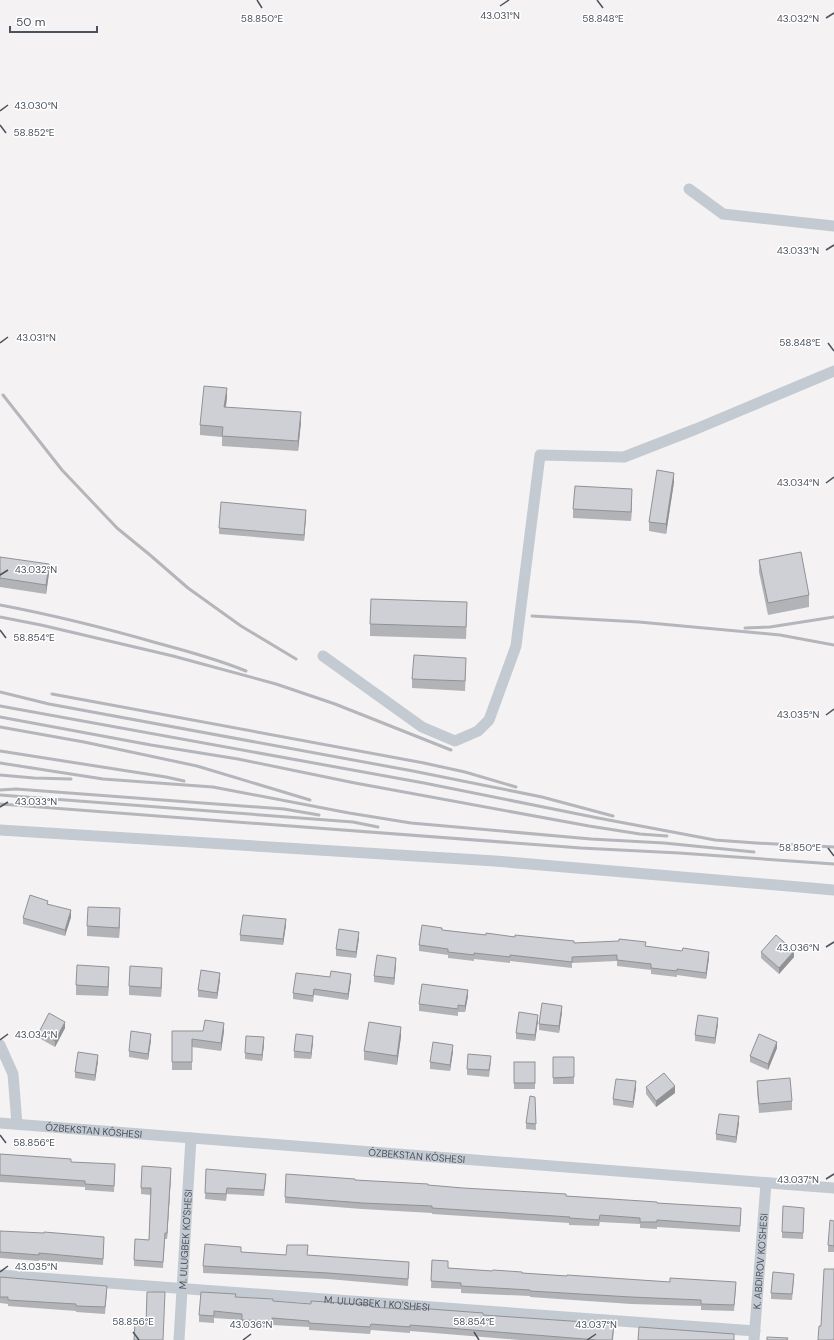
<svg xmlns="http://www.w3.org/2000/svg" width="834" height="1340" font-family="'DM Sans',sans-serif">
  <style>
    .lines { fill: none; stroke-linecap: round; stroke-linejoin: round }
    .minor { stroke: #c4cad1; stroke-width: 11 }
    .rail { stroke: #b4b6bb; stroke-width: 3 }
    .wall { fill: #b2b3b7 }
    .shaded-wall { fill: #919295 }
    .building { fill: #cfd0d5; stroke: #919295 }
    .ticks { fill: none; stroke: #4b525d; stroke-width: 1.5 }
    .labels { text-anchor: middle; stroke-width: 3; stroke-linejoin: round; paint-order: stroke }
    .street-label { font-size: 10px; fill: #4b525d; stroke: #fff }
    .ticks-label { font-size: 10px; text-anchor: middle; fill: #4b525d; stroke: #fff; stroke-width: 3; stroke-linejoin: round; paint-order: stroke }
  </style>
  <rect width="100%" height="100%" fill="#f4f2f2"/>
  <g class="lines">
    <!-- minor -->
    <g class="minor">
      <polyline points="689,189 723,214 834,226"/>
      <polyline points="323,656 422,727 455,741 478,731 489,720 516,646 540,455 624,457 696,429 834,371"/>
      <polyline points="0,830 495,861 834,890"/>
      <polyline points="0,1045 13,1074 17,1124"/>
      <path id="s1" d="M 0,1123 L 834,1188"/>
      <path id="s2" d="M 0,1275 L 755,1331"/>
      <path id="s3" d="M 179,1340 L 191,1138"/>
      <path id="s4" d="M 754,1340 L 766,1183"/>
    </g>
    <!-- rail -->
    <g class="rail">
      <polyline points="3,395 62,470 117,528 150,555 188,588 241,626 296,659"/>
      <path d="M 0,605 C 53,615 105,628 157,643 C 187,651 217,659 246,671"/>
      <polyline points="532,616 639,622 780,635 834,645"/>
      <polyline points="0,617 41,625 173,656 276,684 335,704 451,750"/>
      <polyline points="745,628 770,627 834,617"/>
      <polyline points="0,692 49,704 413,771 542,797 613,816"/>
      <polyline points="52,694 424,763 465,772 516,787"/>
      <polyline points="0,706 424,783 598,818 715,840 756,843 834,847"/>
      <polyline points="0,717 151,745 238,759 355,783 589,826 640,834 667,836"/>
      <polyline points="0,727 84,742 197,766 310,800"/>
      <polyline points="0,751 166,777 184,781"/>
      <polyline points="0,763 103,779 213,787 349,813 411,823 591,839 664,843 754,852"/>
      <polyline points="0,775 34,778 71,779"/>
      <polyline points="0,790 16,789 284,809 319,815"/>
      <polyline points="0,795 353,822 378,827"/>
      <polyline points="0,804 581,848 679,853 834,864"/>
    </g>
  </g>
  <!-- wall -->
  <g class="wall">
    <polygon points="227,398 226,407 301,422 298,451 222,446 222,437 200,435 200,425"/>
    <polygon points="674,482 666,534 649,531 649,522"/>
    <polygon points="632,499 631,521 573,518 573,509"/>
    <polygon points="306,516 304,541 219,534 219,528"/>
    <polygon points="0,557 49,573 46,594 0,587"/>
    <polygon points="759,560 809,595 809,607 768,615 759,572"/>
    <polygon points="467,614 466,639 370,636 370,624"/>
    <polygon points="466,667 465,691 412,688 412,679"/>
    <polygon points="48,904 71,917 65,936 23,924 23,918"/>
    <polygon points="120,918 119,938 87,936 87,926"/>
    <polygon points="286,925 283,945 240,941 240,935"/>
    <polygon points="442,930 486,935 515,937 574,943 646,946 709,958 706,979 677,975 677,977 651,974 651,970 617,966 617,961 572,963 572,968 510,961 510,963 474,959 474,961 448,958 448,955 419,951 419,945"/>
    <polygon points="359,938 356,958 336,956 336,949"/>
    <polygon points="761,952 794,957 779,974 761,958"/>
    <polygon points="396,965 394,985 374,982 374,976"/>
    <polygon points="109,976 108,996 76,995 76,985"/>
    <polygon points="162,977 161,997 129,995 129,986"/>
    <polygon points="220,979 217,999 198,997 198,990"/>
    <polygon points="351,980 348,1000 314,995 313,1002 293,999 293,993"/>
    <polygon points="468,996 465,1012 458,1012 458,1016 419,1011 419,1004"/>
    <polygon points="562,1012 559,1033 539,1030 539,1024"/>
    <polygon points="538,1021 535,1041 516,1039 516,1033"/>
    <polygon points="718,1024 715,1044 695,1041 695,1035"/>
    <polygon points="65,1028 55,1047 39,1038 39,1032"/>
    <polygon points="172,1031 224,1031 221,1051 192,1047 192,1070 172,1070"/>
    <polygon points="401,1036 397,1065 364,1060 364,1051"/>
    <polygon points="151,1040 148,1060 129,1057 129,1051"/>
    <polygon points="313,1042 311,1059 294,1058 294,1051"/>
    <polygon points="264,1044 262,1061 245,1059 245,1053"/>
    <polygon points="777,1048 768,1070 750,1062 750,1056"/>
    <polygon points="453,1051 450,1071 430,1069 430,1062"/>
    <rect x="553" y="1057" width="21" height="27"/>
    <polygon points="98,1061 95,1081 75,1078 75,1072"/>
    <polygon points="491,1062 489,1077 467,1075 467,1069"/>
    <rect x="514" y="1062" width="21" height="27"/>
    <polygon points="757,1081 792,1101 792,1110 759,1113 757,1091"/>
    <polygon points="646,1087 675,1093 656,1107 646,1094"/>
    <polygon points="636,1088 633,1108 613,1105 613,1099"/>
    <polygon points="535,1097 536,1130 526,1129 526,1123"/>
    <polygon points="739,1123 736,1143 716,1140 716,1134"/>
    <polygon points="0,1154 71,1162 115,1171 114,1192 85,1190 85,1187 0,1182"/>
    <polygon points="206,1169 266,1180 264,1196 227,1194 226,1201 205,1199"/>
    <polygon points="171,1175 167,1239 165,1239 163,1268 134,1266 134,1260 149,1240 151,1195 141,1194 141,1188"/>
    <polygon points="355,1180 657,1203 741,1214 740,1232 657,1227 657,1229 640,1228 640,1224 600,1222 599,1226 569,1225 569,1223 432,1214 432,1213 362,1209 285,1203 285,1197"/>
    <polygon points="804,1214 803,1239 782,1238 782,1232"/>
    <polygon points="834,1221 834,1252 828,1252 828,1245"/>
    <polygon points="0,1231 104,1244 103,1265 39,1260 39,1261 0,1258"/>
    <polygon points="241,1252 286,1255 308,1255 409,1268 408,1286 328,1279 203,1273 203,1266"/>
    <polygon points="432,1260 448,1268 736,1288 734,1311 701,1310 701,1306 631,1304 530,1297 530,1296 461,1293 461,1289 431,1288"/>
    <polygon points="0,1277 107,1292 105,1314 76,1312 76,1311 8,1306 8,1304 0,1303"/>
    <polygon points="794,1280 792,1300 771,1299 771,1293"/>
    <polygon points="236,1297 273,1301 311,1304 372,1307 483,1315 614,1330 613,1340 519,1340 410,1331 410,1333 371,1330 370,1334 309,1330 309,1327 272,1325 272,1328 242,1326 242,1320 214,1318 214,1323 199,1322 199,1315"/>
  </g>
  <!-- shaded-wall -->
  <g class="shaded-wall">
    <polygon points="227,388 227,398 224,417 224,407"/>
    <polygon points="301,412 301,422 298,451 298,441"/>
    <polygon points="674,473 674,482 666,534 666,524"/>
    <polygon points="632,489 632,499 631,521 631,512"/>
    <polygon points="306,510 306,516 304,541 304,535"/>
    <polygon points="49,564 49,573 46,594 46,585"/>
    <polygon points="120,908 120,918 119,938 119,928"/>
    <polygon points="71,910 71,917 65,936 65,930"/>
    <polygon points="286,919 286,925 283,945 283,939"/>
    <polygon points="359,932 359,938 356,958 356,952"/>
    <polygon points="794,951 794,957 779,974 779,968"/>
    <polygon points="709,952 709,958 706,979 706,973"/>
    <polygon points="396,958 396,965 394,985 394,978"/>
    <polygon points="109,967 109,976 108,996 108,987"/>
    <polygon points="162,968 162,977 161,997 161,988"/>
    <polygon points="220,973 220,979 217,999 217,993"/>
    <polygon points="351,974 351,980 348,1000 348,994"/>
    <polygon points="468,990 468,996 465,1012 465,1006"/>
    <polygon points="562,1006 562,1012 559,1033 559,1026"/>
    <polygon points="538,1015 538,1021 535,1041 535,1035"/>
    <polygon points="718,1018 718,1024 715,1044 715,1038"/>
    <polygon points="65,1022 65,1028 55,1047 55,1041"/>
    <polygon points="224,1023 224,1031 221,1051 221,1043"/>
    <polygon points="401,1027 401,1036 397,1065 397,1056"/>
    <polygon points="151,1034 151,1040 148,1060 148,1054"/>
    <polygon points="313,1036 313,1042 311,1059 311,1053"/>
    <polygon points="264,1037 264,1044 262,1061 262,1055"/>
    <polygon points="777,1042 777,1048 768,1070 768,1064"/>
    <polygon points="453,1045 453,1051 450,1071 450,1065"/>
    <polygon points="98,1055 98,1061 95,1081 95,1075"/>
    <polygon points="636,1081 636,1088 633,1108 633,1102"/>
    <polygon points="675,1086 675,1093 656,1107 656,1101"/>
    <polygon points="739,1116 739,1123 736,1143 736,1137"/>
    <polygon points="171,1168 171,1175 167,1239 167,1233"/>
  </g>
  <!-- building -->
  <g class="building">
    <polygon points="204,386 227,388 224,407 301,412 298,441 222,436 223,427 200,425"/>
    <polygon points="657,470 674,473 666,524 649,522"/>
    <polygon points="575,486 632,489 631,512 573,509"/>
    <polygon points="221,502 306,510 304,535 219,528"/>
    <polygon points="801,552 809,595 768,603 759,560"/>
    <polygon points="0,557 49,564 46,585 0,578"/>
    <polygon points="371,599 467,602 466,627 370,624"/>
    <polygon points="414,655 466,658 465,681 412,679"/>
    <polygon points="30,895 48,901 47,904 71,910 65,930 23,918"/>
    <polygon points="88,907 120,908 119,928 87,926"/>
    <polygon points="243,915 286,919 283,939 240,935"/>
    <polygon points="422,925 442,928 442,930 486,935 486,933 515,937 515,935 574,941 574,943 619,941 619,939 646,942 645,946 682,951 683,948 709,952 706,973 677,969 677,971 651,968 651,964 617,960 617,955 572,957 572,962 510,955 510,957 474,953 474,955 448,952 448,949 419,945"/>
    <polygon points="339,929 359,932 356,952 336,949"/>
    <polygon points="776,935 794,951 779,968 761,952"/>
    <polygon points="377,955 396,958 394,978 374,976"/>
    <polygon points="77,965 109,967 108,987 76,985"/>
    <polygon points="130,966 162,968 161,988 129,986"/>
    <polygon points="201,970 220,973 217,993 198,990"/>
    <polygon points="331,971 351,974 348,994 314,989 313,996 293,993 296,973 330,977"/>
    <polygon points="422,984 468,990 465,1006 458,1005 458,1009 419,1004"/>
    <polygon points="542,1003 562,1006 559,1026 539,1024"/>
    <polygon points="519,1012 538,1015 535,1035 516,1033"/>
    <polygon points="49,1013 65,1022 55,1041 39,1032"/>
    <polygon points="698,1015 718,1018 715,1038 695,1035"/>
    <polygon points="205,1020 224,1023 221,1043 192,1039 192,1062 172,1062 172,1031 203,1031"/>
    <polygon points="369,1022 401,1027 397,1056 364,1051"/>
    <polygon points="131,1031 151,1034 148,1054 129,1051"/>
    <polygon points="296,1034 313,1036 311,1053 294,1051"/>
    <polygon points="759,1034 777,1042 768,1064 750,1056"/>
    <polygon points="246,1036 264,1037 262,1055 245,1053"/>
    <polygon points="433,1042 453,1045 450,1065 430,1062"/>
    <polygon points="78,1052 98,1055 95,1075 75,1072"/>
    <polygon points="468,1054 491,1056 489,1070 467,1069"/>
    <polygon points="553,1057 574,1057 574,1077 553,1078"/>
    <rect x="514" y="1062" width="21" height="21"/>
    <polygon points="664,1073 675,1086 656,1101 646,1087"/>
    <polygon points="790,1078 792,1101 759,1104 757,1081"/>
    <polygon points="616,1079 636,1081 633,1102 613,1099"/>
    <polygon points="530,1096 535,1097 536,1124 526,1123"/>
    <polygon points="719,1114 739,1116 736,1137 716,1134"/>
    <polygon points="0,1154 71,1159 71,1162 115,1164 114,1186 85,1184 85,1181 0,1175"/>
    <polygon points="142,1166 171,1168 167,1233 165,1233 163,1262 134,1260 135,1239 149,1240 151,1188 141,1188"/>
    <polygon points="206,1169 266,1174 264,1190 227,1188 226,1194 205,1193"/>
    <polygon points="286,1174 355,1179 355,1180 428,1184 428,1185 463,1188 533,1192 566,1194 566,1196 657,1202 657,1203 741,1208 740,1226 657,1220 657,1222 640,1222 640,1218 600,1215 599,1220 569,1218 570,1217 432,1208 432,1206 362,1203 285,1197"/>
    <polygon points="783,1206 804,1208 803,1233 782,1232"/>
    <polygon points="830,1220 834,1221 834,1246 828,1245"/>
    <polygon points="0,1231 44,1233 44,1232 104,1237 103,1259 39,1253 39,1255 0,1252"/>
    <polygon points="205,1244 241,1247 241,1252 286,1255 287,1245 308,1245 307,1255 409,1262 408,1279 328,1273 203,1266"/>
    <polygon points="432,1260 448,1261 448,1268 492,1271 493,1270 522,1272 522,1273 567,1276 567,1275 670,1282 670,1278 736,1282 734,1305 701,1304 701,1300 631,1297 530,1291 530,1290 461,1286 461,1283 431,1281"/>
    <polygon points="824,1269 834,1269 834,1340 818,1340 819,1326 821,1326"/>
    <polygon points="773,1272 794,1274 792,1294 771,1293"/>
    <polygon points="0,1277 107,1286 105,1307 76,1306 76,1304 8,1300 8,1297 0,1297"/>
    <polygon points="147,1292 165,1292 163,1340 134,1340 135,1323 146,1324"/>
    <polygon points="201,1292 236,1294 235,1297 273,1299 273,1301 311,1304 311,1301 372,1305 372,1307 416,1310 417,1308 483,1313 483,1315 614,1324 612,1340 597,1340 410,1325 410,1327 371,1324 370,1327 309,1323 309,1321 272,1318 272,1321 242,1320 242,1314 214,1311 214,1316 199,1315"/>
    <polygon points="639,1327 734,1334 734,1340 638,1340"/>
    <polygon points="767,1337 788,1338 787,1340 767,1340"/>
  </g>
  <!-- ticks -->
  <path class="ticks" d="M 257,0 L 262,8M 597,0 L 603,8M 500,6 L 509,0M 826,18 L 834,13M 0,111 L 8,105M 0,125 L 6,133M 826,250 L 834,245M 0,343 L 8,337M 828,343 L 834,351M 826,483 L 834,477M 0,575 L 8,570M 0,630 L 6,638M 826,715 L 834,709M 0,807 L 8,802M 828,848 L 834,856M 826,947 L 834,942M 0,1040 L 8,1034M 0,1135 L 6,1143M 826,1179 L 834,1174M 0,1272 L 8,1266M 133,1332 L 139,1340M 474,1332 L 479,1340M 243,1340 L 251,1334M 587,1340 L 596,1334"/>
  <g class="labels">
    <!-- street labels -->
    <g class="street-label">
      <text dy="4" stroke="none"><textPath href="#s1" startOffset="94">ÓZBEKSTAN KÓSHESI</textPath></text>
      <text dy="4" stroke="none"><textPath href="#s1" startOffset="418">ÓZBEKSTAN KÓSHESI</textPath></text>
      <text dy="4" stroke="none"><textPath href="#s3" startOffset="101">M. ULUGBEK KO'SHESI</textPath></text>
      <text dy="4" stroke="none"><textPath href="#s4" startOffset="79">K. ABDIROV KO'SHESI</textPath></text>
      <text dy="4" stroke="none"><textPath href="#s2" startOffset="378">M. ULUGBEK 1 KO'SHESI</textPath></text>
    </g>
  </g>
  <g class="ticks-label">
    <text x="500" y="19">43.031°N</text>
    <text x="262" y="22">58.850°E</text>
    <text x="603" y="22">58.848°E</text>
    <text x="798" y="22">43.032°N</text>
    <text x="36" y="109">43.030°N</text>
    <text x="34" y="136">58.852°E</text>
    <text x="798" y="254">43.033°N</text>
    <text x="36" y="341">43.031°N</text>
    <text x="800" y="346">58.848°E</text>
    <text x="798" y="486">43.034°N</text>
    <text x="36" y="573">43.032°N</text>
    <text x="34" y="641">58.854°E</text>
    <text x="798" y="718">43.035°N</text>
    <text x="36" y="805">43.033°N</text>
    <text x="800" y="851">58.850°E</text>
    <text x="798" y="951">43.036°N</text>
    <text x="36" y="1038">43.034°N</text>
    <text x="34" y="1146">58.856°E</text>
    <text x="798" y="1183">43.037°N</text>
    <text x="36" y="1270">43.035°N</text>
    <text x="133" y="1325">58.856°E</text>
    <text x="474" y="1325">58.854°E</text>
    <text x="251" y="1328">43.036°N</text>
    <text x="596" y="1328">43.037°N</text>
  </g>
  <!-- scale -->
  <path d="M10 26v6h87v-6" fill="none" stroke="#4b525d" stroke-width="2"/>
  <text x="16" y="26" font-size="12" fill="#4b525d" stroke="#ffffff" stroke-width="3" paint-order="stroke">50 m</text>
</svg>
